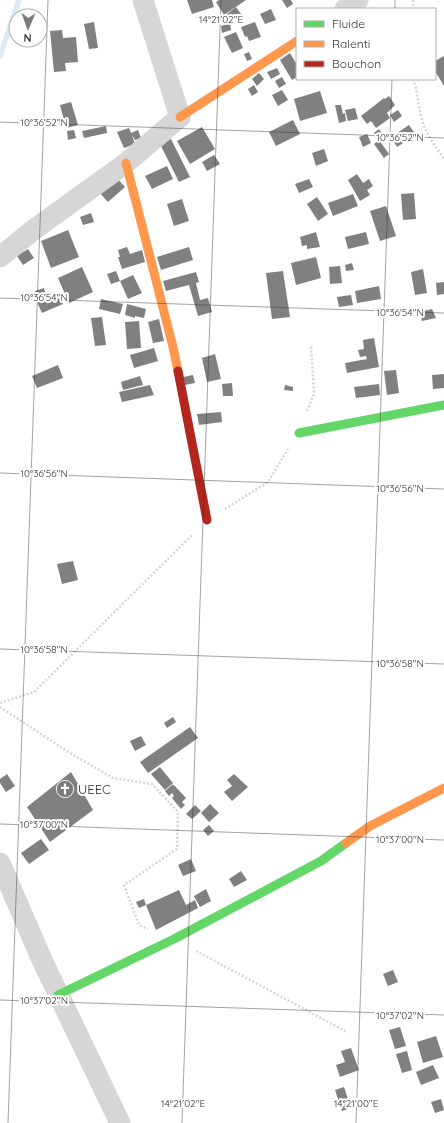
<svg xmlns="http://www.w3.org/2000/svg" width="444" height="1123" font-family="Quicksand,sans-serif">
  <style>
    .lines { fill: none; stroke-linecap: round; stroke-linejoin: round }
    .stream { stroke: #dbebf4; stroke-width: 5.5 }
    .building { fill: #808080 }
    .path { stroke: #d6d6d6; stroke-width: 2.5; stroke-dasharray: 2 2; stroke-linecap: butt }
    .street { stroke: #d6d6d6; stroke-width: 21 }
    .fast { stroke: #63d668; stroke-width: 9 }
    .slow { stroke: #ff974d; stroke-width: 9 }
    .jam { stroke: #b3261e; stroke-width: 9 }
    .ticks { fill: none; stroke: #323232; stroke-width: 1; stroke-opacity: 0.45 }
    .labels { text-anchor: middle; stroke-width: 4; stroke-linejoin: round; paint-order: stroke }
    .poi-label { font-size: 13px; fill: #323232; stroke: #fff; text-anchor: start }
    .ticks-label { font-size: 10px; text-anchor: middle; fill: #323232; stroke: #fff; stroke-width: 4; stroke-linejoin: round; paint-order: stroke }
  </style>
  <rect width="100%" height="100%" fill="#fff"/>
  <g class="lines">
    <!-- stream -->
    <polyline class="stream" points="0,56 19,0"/>
  </g>
  <!-- building -->
  <g class="building">
    <polygon points="187,0 212,0 214,7 192,14"/>
    <polygon points="219,0 246,0 224,15 216,2"/>
    <polygon points="282,0 291,0 293,4 287,8"/>
    <polygon points="236,7 241,14 231,21 227,14"/>
    <polygon points="271,9 276,20 265,24 260,14"/>
    <polygon points="94,22 98,48 89,49 84,24"/>
    <polygon points="255,22 261,37 249,41 247,36 245,37 241,27"/>
    <polygon points="230,23 231,30 222,33 221,26"/>
    <polygon points="62,30 63,38 76,37 78,62 65,63 66,71 54,72 50,31"/>
    <polygon points="236,32 243,48 232,53 224,37"/>
    <polygon points="249,52 252,59 247,61 244,54"/>
    <polygon points="290,53 297,65 297,77 292,80 280,60"/>
    <polygon points="444,56 444,86 435,71 435,61"/>
    <polygon points="277,68 280,74 271,79 267,72"/>
    <polygon points="259,73 264,79 257,86 252,79"/>
    <polygon points="282,77 286,84 279,88 275,81"/>
    <polygon points="254,85 258,92 252,96 248,89"/>
    <polygon points="282,90 288,100 278,106 272,95"/>
    <polygon points="320,91 327,113 300,121 294,99"/>
    <polygon points="389,96 395,105 387,113 390,118 376,128 371,121 367,124 361,116 384,98 385,99"/>
    <polygon points="71,102 78,125 66,128 60,105"/>
    <polygon points="335,105 341,105 343,114 345,113 346,121 339,123"/>
    <polygon points="355,108 358,119 348,121 345,110"/>
    <polygon points="398,110 402,116 394,122 390,115"/>
    <polygon points="293,120 300,134 276,146 269,132"/>
    <polygon points="409,125 416,135 397,147 391,137"/>
    <polygon points="106,126 107,133 84,138 82,131"/>
    <polygon points="202,127 215,149 190,164 177,141"/>
    <polygon points="129,128 131,133 138,130 141,138 135,140 132,135 135,144 124,148 117,132"/>
    <polygon points="379,129 383,136 378,139 374,133"/>
    <polygon points="74,130 76,138 68,140 67,131"/>
    <polygon points="367,134 371,143 363,147 359,137"/>
    <polygon points="171,139 190,177 179,182 160,144"/>
    <polygon points="379,140 389,154 384,158 374,144"/>
    <polygon points="324,149 328,161 316,166 312,153"/>
    <polygon points="214,155 220,164 207,171 202,162"/>
    <polygon points="167,166 173,179 152,189 145,176"/>
    <polygon points="357,174 363,183 369,179 373,186 367,190 370,195 360,201 348,180"/>
    <polygon points="116,177 125,187 108,202 99,192"/>
    <polygon points="309,179 313,187 299,193 295,184"/>
    <polygon points="414,193 416,219 403,220 401,194"/>
    <polygon points="353,194 358,206 333,216 328,203"/>
    <polygon points="317,197 328,214 318,221 307,204"/>
    <polygon points="182,199 189,221 174,226 167,204"/>
    <polygon points="386,206 396,236 380,241 370,211"/>
    <polygon points="91,213 94,222 83,225 80,217"/>
    <polygon points="68,230 79,257 51,268 41,241"/>
    <polygon points="316,232 320,247 307,249 307,245 302,246 300,237"/>
    <polygon points="366,232 369,244 348,249 345,237"/>
    <polygon points="127,247 130,254 142,250 145,262 122,269 118,257 120,257 118,250"/>
    <polygon points="189,247 193,260 161,270 157,257"/>
    <polygon points="28,249 34,258 23,265 17,256"/>
    <polygon points="316,257 321,278 296,285 291,263"/>
    <polygon points="352,263 354,270 346,271 345,265"/>
    <polygon points="340,266 342,283 330,284 329,267"/>
    <polygon points="82,267 93,292 69,303 58,278"/>
    <polygon points="423,269 427,293 415,295 411,272"/>
    <polygon points="116,271 120,281 111,284 107,274"/>
    <polygon points="283,271 290,317 272,319 266,273"/>
    <polygon points="196,272 199,282 196,283 200,300 208,298 212,312 198,316 189,285 166,291 163,281"/>
    <polygon points="133,275 142,293 128,299 120,281"/>
    <polygon points="444,282 444,294 437,295 436,283"/>
    <polygon points="379,286 381,299 357,303 355,291"/>
    <polygon points="44,288 46,295 37,298 35,291"/>
    <polygon points="58,293 63,304 42,313 37,302"/>
    <polygon points="351,295 353,305 339,307 337,297"/>
    <polygon points="101,299 123,304 120,314 99,309"/>
    <polygon points="127,304 146,309 144,318 135,316 135,318 125,315"/>
    <polygon points="432,309 436,318 422,321 420,312"/>
    <polygon points="102,317 106,345 95,346 91,318"/>
    <polygon points="159,319 164,341 153,343 148,322"/>
    <polygon points="139,321 141,348 127,349 125,322"/>
    <polygon points="374,338 379,367 347,373 345,363 367,359 366,356 360,357 358,350 364,349 363,340"/>
    <polygon points="154,348 158,361 134,368 130,355"/>
    <polygon points="215,354 221,379 207,382 202,358"/>
    <polygon points="58,365 63,378 37,388 32,376"/>
    <polygon points="396,370 399,393 387,395 384,371"/>
    <polygon points="444,374 444,388 433,389 432,375"/>
    <polygon points="193,375 195,383 185,385 183,377"/>
    <polygon points="140,376 143,385 123,390 121,382"/>
    <polygon points="232,383 233,396 223,396 222,384"/>
    <polygon points="379,384 380,395 356,398 354,387"/>
    <polygon points="150,385 154,395 122,402 119,392"/>
    <polygon points="285,385 293,387 293,391 284,390"/>
    <polygon points="221,412 222,422 199,425 197,414"/>
    <polygon points="73,561 78,580 62,584 57,564"/>
    <polygon points="173,717 176,722 167,728 164,723"/>
    <polygon points="190,727 198,738 148,773 140,762"/>
    <polygon points="141,736 146,745 135,751 130,741"/>
    <polygon points="160,767 173,783 165,790 151,774"/>
    <polygon points="71,772 93,810 50,842 27,807"/>
    <polygon points="7,774 15,786 6,792 0,783 0,779"/>
    <polygon points="234,774 248,787 232,801 224,792 232,786 227,780"/>
    <polygon points="173,784 173,786 174,785 186,798 182,802 185,805 181,809 172,798 174,796 172,793 169,796 165,791"/>
    <polygon points="210,804 219,813 209,822 201,813"/>
    <polygon points="195,805 201,811 192,819 186,814"/>
    <polygon points="209,825 214,831 208,836 203,830"/>
    <polygon points="41,839 49,850 29,864 21,853"/>
    <polygon points="191,859 196,871 183,876 178,865"/>
    <polygon points="241,871 247,880 234,887 229,879"/>
    <polygon points="206,889 211,901 200,907 194,896"/>
    <polygon points="179,890 186,905 195,900 198,908 156,930 146,905"/>
    <polygon points="144,899 146,905 139,908 136,902"/>
    <polygon points="393,970 398,982 388,986 383,974"/>
    <polygon points="400,1027 406,1046 395,1049 389,1030"/>
    <polygon points="436,1036 443,1057 423,1063 417,1042"/>
    <polygon points="351,1048 359,1070 340,1077 336,1065 345,1062 341,1051"/>
    <polygon points="407,1051 412,1070 402,1073 396,1054"/>
    <polygon points="433,1065 439,1078 421,1085 416,1072"/>
    <polygon points="344,1087 351,1108 342,1111 335,1090"/>
    <polygon points="441,1099 444,1110 435,1113 431,1102"/>
  </g>
  <g class="lines">
    <!-- path -->
    <g class="path">
      <polyline points="413,0 414,9"/>
      <path d="M 413,79 C 418,92 418,106 422,120 C 426,134 436,147 444,159"/>
      <polyline points="307,411 314,394 311,345"/>
      <polyline points="225,509 268,482 288,449"/>
      <polyline points="0,703 34,692 193,534"/>
      <polyline points="0,707 70,753 113,778 152,784 178,812 177,849 124,885 139,925 148,929"/>
      <polyline points="196,951 347,1032"/>
    </g>
    <!-- street -->
    <g class="street">
      <polyline points="345,9 358,0"/>
      <polyline points="0,257 32,231 126,163 180,117 143,0"/>
      <polyline points="0,863 42,960 120,1123"/>
    </g>
    <!-- fast -->
    <g class="fast">
      <polyline points="299,433 444,405"/>
      <polyline points="58,995 174,939 321,861 346,843"/>
    </g>
    <!-- slow -->
    <g class="slow">
      <polyline points="180,117 297,41"/>
      <polyline points="126,163 173,347 178,371"/>
      <polyline points="346,843 370,826 444,788"/>
    </g>
    <!-- jam -->
    <polyline class="jam" points="178,371 207,520"/>
  </g>
  <!-- ticks -->
  <path class="ticks" d="M 395,9 L 395,0M 0,122 L 444,138M 0,298 L 444,313M 0,473 L 444,489M 0,649 L 444,664M 0,824 L 444,840M 0,1000 L 444,1015M 8,1123 L 48,0M 182,1123 L 221,0M 356,1123 L 392,79"/>
  <!-- icons -->
  <defs>
    <symbol id="church-disc" viewBox="-11 -11 22 22"><circle r="9.5" fill="#7a7a7a" stroke="#fff"/><path d="M-1.2-6h2.4v3.5h3.3v2.4h-3.3V6h-2.4V-.1h-3.3v-2.4h3.3Z" fill="#fff"/></symbol>
  </defs>
  <g fill-rule="evenodd">
    <use href="#church-disc" x="55" y="779" width="20" height="20"/>
  </g>
  <g class="labels">
    <!-- poi labels -->
    <g class="poi-label">
      <text x="78" y="794">UEEC</text>
    </g>
  </g>
  <g class="ticks-label">
    <text x="221" y="23">14°21'02"E</text>
    <text x="44" y="126">10°36'52"N</text>
    <text x="400" y="141">10°36'52"N</text>
    <text x="44" y="301">10°36'54"N</text>
    <text x="400" y="316">10°36'54"N</text>
    <text x="44" y="477">10°36'56"N</text>
    <text x="400" y="492">10°36'56"N</text>
    <text x="44" y="653">10°36'58"N</text>
    <text x="400" y="667">10°36'58"N</text>
    <text x="44" y="828">10°37'00"N</text>
    <text x="400" y="843">10°37'00"N</text>
    <text x="44" y="1004">10°37'02"N</text>
    <text x="400" y="1019">10°37'02"N</text>
    <text x="183" y="1107">14°21'02"E</text>
    <text x="356" y="1107">14°21'00"E</text>
  </g>
  <!-- legend -->
  <rect x="296" y="8" width="140" height="72" fill="#ffffff" stroke="#adadad"/>
  <rect x="304" y="21" width="20" height="6" fill="#63d668" stroke="#adadad"/>
  <text x="332" y="28" font-size="12" fill="#323232">Fluide</text>
  <rect x="304" y="41" width="20" height="6" fill="#ff974d" stroke="#adadad"/>
  <text x="332" y="48" font-size="12" fill="#323232">Ralenti</text>
  <rect x="304" y="61" width="20" height="6" fill="#b3261e" stroke="#adadad"/>
  <text x="332" y="68" font-size="12" fill="#323232">Bouchon</text>
  <!-- north arrow -->
  <g transform="translate(28 28) rotate(182)"><circle r="19" fill="#ffffff" stroke="#adadad"/>
  <path d="M0-3L7 15L0 10L-7 15Z" fill="#7a7a7a"/>
  <text y="-6" font-size="11" font-weight="bold" text-anchor="middle" fill="#323232">N</text>
  </g>
</svg>
